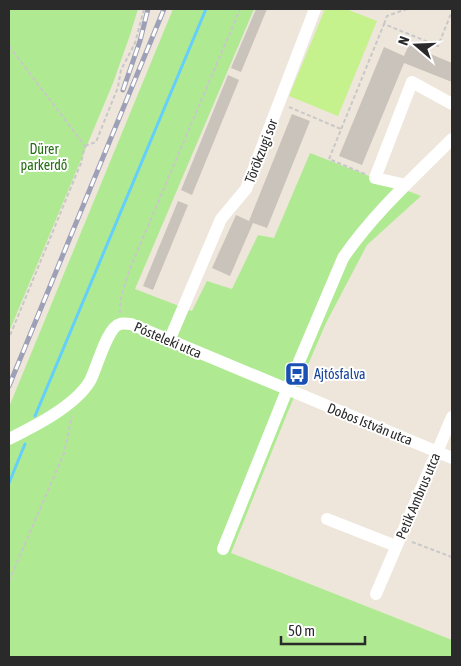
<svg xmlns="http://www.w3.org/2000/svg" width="461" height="666" font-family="'Asap Condensed',sans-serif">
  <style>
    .green { fill: #afea92 }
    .pitch { fill: #c5f28d }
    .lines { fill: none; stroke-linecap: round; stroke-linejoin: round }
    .stream { stroke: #64cffa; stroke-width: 3 }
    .building { fill: #c9c3bb }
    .path { stroke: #c8c8c8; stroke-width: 2; stroke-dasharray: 4 2.5; stroke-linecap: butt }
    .minor { stroke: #fff; stroke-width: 12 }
    .rail-casing { stroke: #9da0b7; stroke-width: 5 }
    .rail { stroke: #fff; stroke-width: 3; stroke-dasharray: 9; stroke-linecap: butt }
    .labels { text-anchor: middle; stroke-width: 4; stroke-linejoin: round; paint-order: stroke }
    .park-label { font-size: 14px; fill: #256f13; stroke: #fff }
    .street-label { font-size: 14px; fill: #2a2a2a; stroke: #fff }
    .transit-label { font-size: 14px; fill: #164399; stroke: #fff; text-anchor: start }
  </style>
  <rect width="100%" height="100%" fill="#eee6db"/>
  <!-- green -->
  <g class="green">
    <polygon points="9,9 138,9 130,35 113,83 9,332"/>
    <polygon points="173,9 254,9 135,289 192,311 207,281 232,289 258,235 274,238 310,153 421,196 367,245 326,323 289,409 231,553 452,640 452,657 9,657 9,407"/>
  </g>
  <!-- pitch -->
  <polygon class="pitch" points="325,9 346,9 377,21 338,116 289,96"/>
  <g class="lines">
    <!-- stream -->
    <g class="stream">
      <polyline points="35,416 206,9"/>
      <polyline points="9,483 25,444"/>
    </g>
  </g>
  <!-- building -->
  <g class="building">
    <polygon points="256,9 267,9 241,72 231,68"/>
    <polygon points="409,45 452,63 452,82 404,63 362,165 339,156 384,47 404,56"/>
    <polygon points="228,75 239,80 192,195 181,190"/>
    <polygon points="292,114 310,121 267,228 253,223 230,276 212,268 236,215 249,221"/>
    <polygon points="178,201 188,205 153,290 143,286"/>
  </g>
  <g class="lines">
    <!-- path -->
    <g class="path">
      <polyline points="384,24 387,16 407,9"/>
      <polyline points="9,46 85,146 81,163 9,338"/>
      <polyline points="289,107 341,129"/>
      <polyline points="85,146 96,142 118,87 121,70 135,43 144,9"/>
      <polyline points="365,174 329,159 384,24 438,46 452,11"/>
      <path d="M 120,313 C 119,297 126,281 131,266 L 240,9"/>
      <polyline points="412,542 452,557"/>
      <polyline points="9,581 64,453 72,416"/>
    </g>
    <!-- minor -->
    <g class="minor">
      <polyline points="406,185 375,178 412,82 452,104"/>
      <polyline points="169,341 221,219 246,189 315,9"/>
      <path d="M 9,439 C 35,426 75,406 90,381 C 97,368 107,327 120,324 C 123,323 128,324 131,324 L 452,458"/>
      <polyline points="327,519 396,546"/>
      <path d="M 223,549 L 287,390 L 343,258 C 373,214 414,177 452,139"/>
      <polyline points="376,594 452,417"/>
    </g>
    <defs>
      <g id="rail">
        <polyline points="123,90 140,41 148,9"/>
        <polyline points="9,386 164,9"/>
      </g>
    </defs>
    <!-- rail casing -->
    <use href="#rail" class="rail-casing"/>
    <!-- rail -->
    <use href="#rail" class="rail"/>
  </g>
  <!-- icons -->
  <defs>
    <symbol id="bus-square" viewBox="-11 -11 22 22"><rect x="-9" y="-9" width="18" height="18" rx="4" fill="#1a4fb4" stroke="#fff"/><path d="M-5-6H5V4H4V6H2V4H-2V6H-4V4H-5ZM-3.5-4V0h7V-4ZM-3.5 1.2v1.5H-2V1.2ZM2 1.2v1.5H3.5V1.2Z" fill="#fff"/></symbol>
  </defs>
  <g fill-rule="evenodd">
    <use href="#bus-square" x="283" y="360" width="28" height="28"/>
  </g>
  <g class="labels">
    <!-- park labels -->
    <g class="park-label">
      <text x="44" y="154">Dürer<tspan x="44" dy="16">parkerdő</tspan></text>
    </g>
    <!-- street labels -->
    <g class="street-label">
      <text transform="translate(261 151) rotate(-69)" y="5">Törökzugi sor</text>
      <text transform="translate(168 340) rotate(23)" y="5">Pósteleki utca</text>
      <text transform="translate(370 424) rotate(22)" y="5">Dobos István utca</text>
      <text transform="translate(418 496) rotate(-67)" y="5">Petik Ambrus utca</text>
    </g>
    <!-- transit labels -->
    <g class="transit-label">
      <text x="314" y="379">Ajtósfalva</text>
    </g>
  </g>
  <!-- border -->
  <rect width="461" height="666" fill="none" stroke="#2a2a2a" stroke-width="20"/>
  <!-- north arrow -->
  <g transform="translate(416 45) rotate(289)" stroke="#ffffff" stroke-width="4" paint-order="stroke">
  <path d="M0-4L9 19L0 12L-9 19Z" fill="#2a2a2a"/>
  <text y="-8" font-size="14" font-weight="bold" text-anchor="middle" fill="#2a2a2a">N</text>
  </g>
  <!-- scale -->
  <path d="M281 636v8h84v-8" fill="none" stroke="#2a2a2a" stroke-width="2.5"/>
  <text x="288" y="636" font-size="15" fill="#2a2a2a" stroke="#ffffff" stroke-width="4" paint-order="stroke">50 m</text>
</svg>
